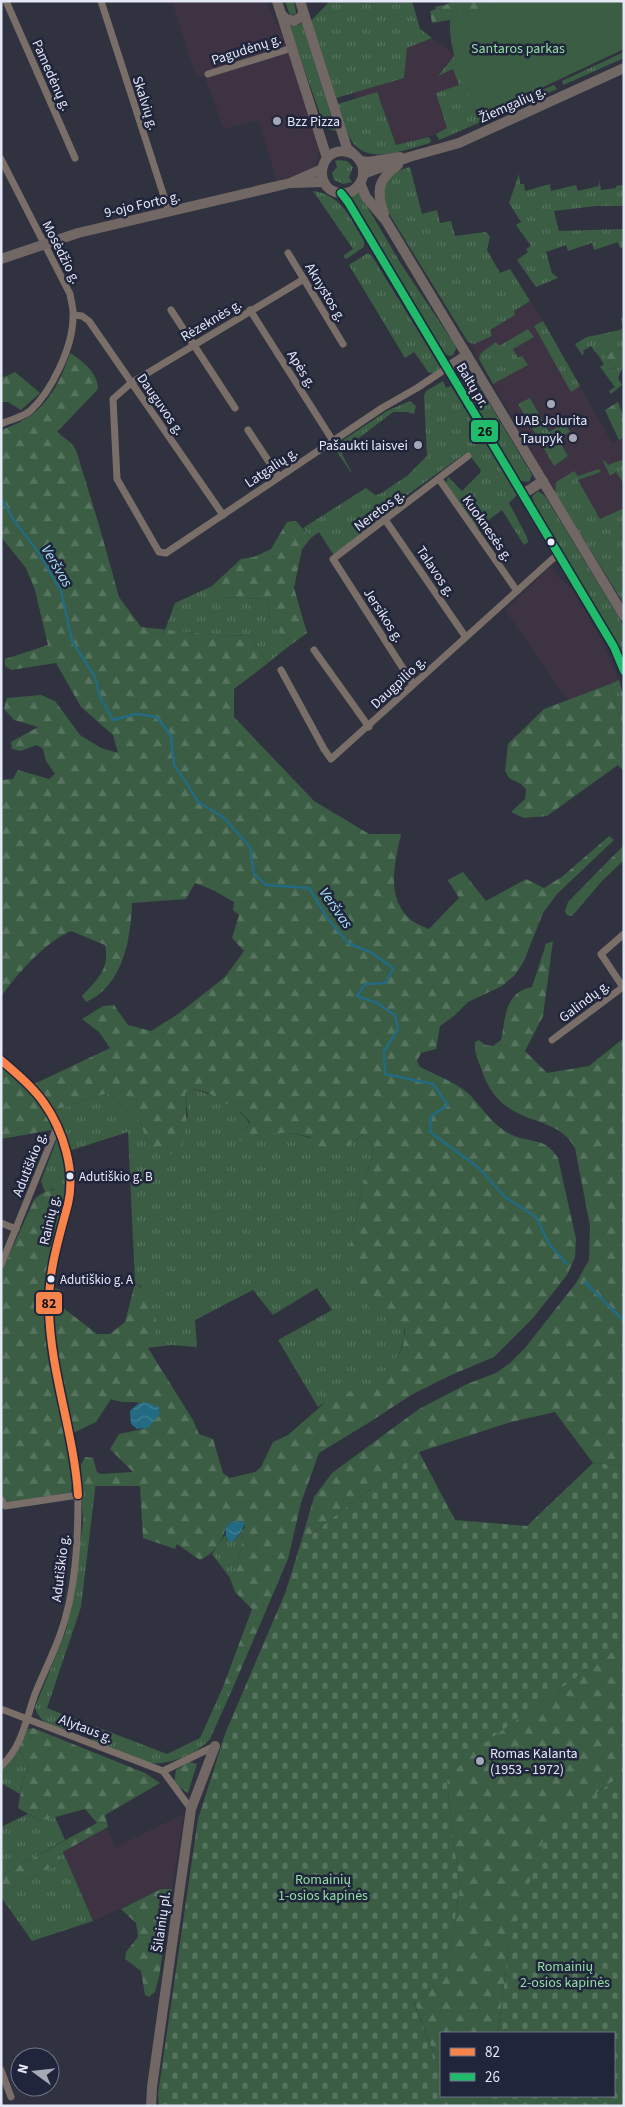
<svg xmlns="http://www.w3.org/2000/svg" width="625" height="2107" font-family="'Source Sans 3',sans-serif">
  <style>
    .commercial { fill: #3d3342 }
    .grass { fill: url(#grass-tufts) }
    .forest { fill: url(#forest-firs) }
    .cemetery { fill: url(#cemetery-stones) }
    .green { fill: #3a5d43 }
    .water { fill: url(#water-waves) }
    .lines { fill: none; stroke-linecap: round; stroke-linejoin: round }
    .stream { stroke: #226b82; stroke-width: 2.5 }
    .street { stroke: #7a6e68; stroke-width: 7 }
    .secondary { stroke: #716764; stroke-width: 10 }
    .bus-1-casing { stroke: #20253b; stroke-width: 11 }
    .bus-2-casing { stroke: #20253b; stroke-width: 11 }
    .bus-1 { stroke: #f8844c; stroke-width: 8 }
    .bus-2 { stroke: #20bc6c; stroke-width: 8 }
    .poi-dot { fill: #a5a9b7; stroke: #20253b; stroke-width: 2 }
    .bus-dot { fill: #e4e8f7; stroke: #20253b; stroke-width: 2 }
    .labels { text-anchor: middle; stroke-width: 5; stroke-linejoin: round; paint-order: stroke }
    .bus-label { font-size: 13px; fill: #e4e8f7; stroke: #20253b; text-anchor: start }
    .park-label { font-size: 14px; fill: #92dea2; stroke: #20253b }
    .street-label { font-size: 14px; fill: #e4e8f7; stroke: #20253b }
    .poi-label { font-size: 14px; fill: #e4e8f7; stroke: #20253b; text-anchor: start }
    .water-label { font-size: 15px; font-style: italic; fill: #a8e4fa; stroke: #20253b }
    .line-badge { stroke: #20253b; stroke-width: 2 }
    .pale-badge-label { font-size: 14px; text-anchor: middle; font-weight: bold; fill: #111 }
  </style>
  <defs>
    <pattern id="grass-tufts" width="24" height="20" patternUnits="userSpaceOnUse" patternTransform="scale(1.25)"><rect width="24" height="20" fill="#3a5d43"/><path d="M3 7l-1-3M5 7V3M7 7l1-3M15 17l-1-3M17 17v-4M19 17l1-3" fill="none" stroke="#56745f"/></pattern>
    <pattern id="forest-firs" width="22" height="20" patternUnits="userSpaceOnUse" patternTransform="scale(1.25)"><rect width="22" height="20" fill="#3a5d43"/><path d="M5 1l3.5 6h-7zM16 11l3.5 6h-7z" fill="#56745f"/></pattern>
    <pattern id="cemetery-stones" width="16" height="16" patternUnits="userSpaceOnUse" patternTransform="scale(1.25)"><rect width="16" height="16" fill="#3a5d43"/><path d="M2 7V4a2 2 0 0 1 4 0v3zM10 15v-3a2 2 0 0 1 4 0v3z" fill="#56745f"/></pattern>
    <pattern id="water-waves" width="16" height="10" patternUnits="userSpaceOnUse" patternTransform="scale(1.25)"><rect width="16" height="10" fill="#226b82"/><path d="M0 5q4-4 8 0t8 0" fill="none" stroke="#428094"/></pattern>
  </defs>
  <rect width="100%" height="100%" fill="#30333f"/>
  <!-- commercial -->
  <g class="commercial">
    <polygon points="172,1 266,1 284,39 320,149 316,165 308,171 277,181 258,120 224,129 204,76 196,77"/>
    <polygon points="328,1 412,1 420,29 455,55 477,118 434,135 373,151 325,5"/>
    <polygon points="486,232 490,237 487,250 500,273 510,269 543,321 612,443 624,437 624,604 555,493 479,359 418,261 455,236"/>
    <polygon points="551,566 560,579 562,579 574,592 604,644 619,680 568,701 505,610"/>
    <polygon points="184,1814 172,1889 161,1889 93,1921 63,1852 103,1830 108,1830 115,1847"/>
  </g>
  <!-- grass -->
  <g class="grass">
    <polygon points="285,1 294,1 296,14 290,15"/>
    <polygon points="330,1 412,1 420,29 432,38 407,48 404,78 336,98 311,21"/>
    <polygon points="302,23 336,131 325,128 289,26 298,25"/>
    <polygon points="624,52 624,58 563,85 562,81"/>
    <polygon points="455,55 477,118 554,85 557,89 439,140 436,134 447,128 436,93 459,85 453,69 438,76"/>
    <path d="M 377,92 L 396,145 L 429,137 L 431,141 L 430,143 C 406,149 368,167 351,140 C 345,130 342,115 338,104 Z"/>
    <polygon points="338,160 347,161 353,167 349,177 352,182 343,184 334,180 332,173 337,167 335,161"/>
    <path d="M 410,167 L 422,214 L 437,210 L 440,223 L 451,221 L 455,236 L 486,232 L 490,237 L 487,250 L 500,273 L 510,269 L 530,301 L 514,311 L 515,315 L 490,330 L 492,336 L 474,344 L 468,342 L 385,207 C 380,184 385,173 410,167 Z"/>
    <polygon points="519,174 520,184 524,184 525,191 550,184 551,191 576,185 578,191 599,186 599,180 601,190 616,188 616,186 623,185 624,206 596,206 554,211 559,231 624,229 624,248 620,248 618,242 594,250 592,243 568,251 566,245 546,252 552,273 558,278 536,287 517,260 528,252 526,249 531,246 516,225 521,222 509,203"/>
    <path d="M 313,191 C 342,195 350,218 364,241 L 364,247 L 346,259 L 343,256 L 353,249 Z"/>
    <polygon points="358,191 401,264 455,345 456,349 453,355 450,356 445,354 350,195"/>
    <polygon points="368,253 372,256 440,367 439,370 433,373 429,373 414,352 405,358 349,265"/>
    <polygon points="621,318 624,318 624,350 614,347 609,369 623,366 618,378 622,385 611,394 609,391 615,387 600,367 604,364 596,352 595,352 591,346 583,351 584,354 582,355 575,344 587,337 620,330 623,328"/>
    <polygon points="543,321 580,386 571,392 534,326"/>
    <polygon points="528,329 534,337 513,349 518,358 522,356 528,365 493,384 479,359 481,353 496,342 499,346"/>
    <polygon points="472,374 532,475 529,482 521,481 461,380"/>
    <polygon points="443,381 446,388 451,386 517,495 509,503 527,537 528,542 524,545 502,510 475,530 446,483 448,477 462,491 480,473 481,470 467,452 396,503 388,514 335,554 333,554 319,532 311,538 303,528 366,488 375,495 380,494 407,476 427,456 424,396 426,391"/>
    <polygon points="530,398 549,432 565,423 570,432 558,439 568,456 554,466 518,404"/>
    <polygon points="410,401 416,406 414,414 407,412 393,412 347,447 342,454 353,475 337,452 337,444 387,411"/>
    <polygon points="624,459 624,484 616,472 610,476 603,461 605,461 608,465"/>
    <polygon points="599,469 601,472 578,480 600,519 622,509 624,512 624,604 555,493 556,482 574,471 578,476"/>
    <polygon points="538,491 545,496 624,626 624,655 534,503 532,497"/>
    <polygon points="212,586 218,597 266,599 271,620 289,646 268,663 250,635 224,636 165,630 175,603"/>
    <polygon points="619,680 624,698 624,733 610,684"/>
    <path d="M 192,1089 C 210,1093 245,1108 250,1126 L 235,1133 L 289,1133 L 349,1146 L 362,1135 L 372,1143 L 373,1155 L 362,1187 L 353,1231 L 370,1309 C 377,1311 390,1313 396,1317 C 417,1332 393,1369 378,1381 C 364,1393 336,1394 318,1407 L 278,1340 L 332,1310 L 317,1288 L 273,1315 L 253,1290 L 195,1320 L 197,1347 L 171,1345 L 147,1348 L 141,1286 L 135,1283 L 128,1132 L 69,1151 L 55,1110 L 108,1093 L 130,1115 L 140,1121 L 147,1141 L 188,1117 L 185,1093 Z"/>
    <polygon points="57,1139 66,1166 66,1201 53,1189 45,1192 41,1181"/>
    <path d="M 81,1490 L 95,1490 L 81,1607 L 47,1708 L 88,1724 L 85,1730 C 67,1730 40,1729 35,1707 L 66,1631 L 71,1608 L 83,1522 Z"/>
    <polygon points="244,1528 238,1567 230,1578 212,1554 225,1535 227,1540 235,1540"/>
    <path d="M 223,1687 L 232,1690 L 210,1739 C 197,1754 168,1766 148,1763 L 94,1741 L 92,1739 L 94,1726 L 167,1754 L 200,1738 Z"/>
    <polygon points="19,1749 29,1769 23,1780 20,1794 1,1783 1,1770 9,1763"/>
    <polygon points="28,1814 41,1821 55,1817 65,1840 1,1875 1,1827"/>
    <polygon points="63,1852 93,1921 32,1941 1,1897 1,1893 62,1862 59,1855"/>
  </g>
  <!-- forest -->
  <g class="forest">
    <polygon points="453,1 497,1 495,7 488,12 469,12 450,20 432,23 430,11 436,9 435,7 442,5 443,6"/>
    <polygon points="614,347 624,350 623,366 608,369 605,353"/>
    <path d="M 70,353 C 83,361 98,373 98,389 L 57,432 L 71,443 L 76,450 L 99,525 L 119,597 L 141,627 L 224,636 L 250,635 L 268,663 L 234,689 L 234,717 L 314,801 L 369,834 L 401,834 C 395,862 385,898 411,920 C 416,924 423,926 429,929 L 459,898 L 448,880 L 463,872 L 486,901 L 526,879 L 544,888 L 563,876 L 609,836 L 614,840 L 557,894 L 543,913 L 523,963 L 514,976 L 502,986 L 468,1002 L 454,1016 L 440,1026 L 436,1049 L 421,1053 L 417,1061 L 420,1067 C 434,1074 459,1084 470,1095 C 483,1109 494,1127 512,1135 C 532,1144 544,1136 558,1158 L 576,1239 L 575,1257 L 567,1275 L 533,1318 L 494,1357 L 449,1376 L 411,1395 L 373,1420 L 319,1453 L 301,1503 L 288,1559 L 232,1690 L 223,1687 L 252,1609 L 235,1592 L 230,1578 L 238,1567 L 245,1522 L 234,1521 L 226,1526 C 222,1542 216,1552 200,1560 L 177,1544 L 175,1549 L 143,1538 L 140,1486 L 95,1486 L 95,1490 L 81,1490 L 81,1465 L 85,1457 L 93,1458 L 97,1472 L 101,1474 L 133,1472 L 110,1449 L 119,1434 L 148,1428 L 154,1407 C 141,1399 124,1405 111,1399 L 96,1422 L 69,1435 L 75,1463 L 71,1492 L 10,1503 L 6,1501 L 1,1491 L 1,1273 L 34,1200 C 41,1193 50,1188 60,1191 L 66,1201 L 51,1254 L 46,1285 L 61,1290 L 62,1307 L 97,1334 L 110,1334 L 125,1322 L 135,1283 C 149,1291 153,1312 158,1326 L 148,1348 L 193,1420 L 199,1434 L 213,1439 L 223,1473 L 230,1478 L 255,1472 L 261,1467 L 273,1442 L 288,1435 L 328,1400 L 378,1381 L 399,1354 L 403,1345 L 405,1331 L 396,1318 L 370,1309 L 348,1255 L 362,1187 L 373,1155 L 372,1143 L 362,1135 L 349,1146 L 325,1149 L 313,1145 L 311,1137 L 289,1133 L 258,1133 L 256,1140 L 245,1143 L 236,1139 L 235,1133 L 250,1126 L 249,1121 L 242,1113 L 206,1092 L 193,1089 L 185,1093 C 187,1115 188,1134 179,1155 C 150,1150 149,1149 140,1121 L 130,1115 L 108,1093 L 55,1110 L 34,1084 L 110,1048 L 99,1032 L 82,1019 L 103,1006 L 114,1005 L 128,1025 L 151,1031 L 178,1014 L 225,977 L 244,951 L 232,938 L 239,915 L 233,910 L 234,902 L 213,890 L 195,883 L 186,899 L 132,903 C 131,938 123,986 86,1002 L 82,996 C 97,979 110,970 105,945 L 71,931 C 46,941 16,975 1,997 L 1,780 L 13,779 L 18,770 L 49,779 L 55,774 L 46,761 L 43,749 L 37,745 L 20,751 L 12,749 L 11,742 L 38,727 L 14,720 L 4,709 L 7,698 L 41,695 L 55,701 L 80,735 L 101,748 L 118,753 L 113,735 L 81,707 L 56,663 L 11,670 L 5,666 L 5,659 L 48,645 L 35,590 L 26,568 L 1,537 L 1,430 C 41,417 57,392 70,353 Z"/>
    <polygon points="15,372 40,393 21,410 8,402 1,402 1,377 4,377"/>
    <polygon points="618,402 624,418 624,437 619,440 605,410"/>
    <polygon points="296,521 311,538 302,549 294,588 307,633 289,646 271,620 266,599 218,597 212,586 241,559 254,557 271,549 287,522"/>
    <polygon points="610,684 624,733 624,771 618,765 547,816 524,818 511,812 525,799 526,789 521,784 509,778 505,771 508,744 544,709"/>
    <polygon points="624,845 624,860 602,881 572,916 567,915 565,911 568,902"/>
    <path d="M 553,941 L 543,1016 L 525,1051 L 547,1073 L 589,1066 L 624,1038 L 624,1466 L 593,1463 L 555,1412 L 511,1422 L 419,1452 L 301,1542 L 314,1497 L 332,1473 L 419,1409 L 467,1384 L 496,1373 L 510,1363 L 525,1348 L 576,1283 L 589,1260 L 590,1226 L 575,1148 C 554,1109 501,1132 481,1068 C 478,1060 474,1051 475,1042 L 479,1040 L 485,1045 L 493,1046 L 501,1040 C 506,1018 504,992 532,987 L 546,944 Z"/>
    <path d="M 1,1067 C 19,1083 48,1104 52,1130 L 1,1139 Z"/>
    <polygon points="624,1643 624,1774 600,1790 509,1946 498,2033 441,2033 441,2072 414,2001 448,1968 460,1884 454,1846 447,1780 471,1752"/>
    <polygon points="33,1728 145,1773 160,1783 105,1815 108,1827 59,1854 62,1862 1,1893 1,1875 97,1823 85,1809 41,1821 18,1808 23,1780 29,1769 19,1749 28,1729"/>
    <polygon points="189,1762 197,1764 188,1793 174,1784 176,1770"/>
    <polygon points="161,1889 172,1889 159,1977 155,1992 149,1997 145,1995 141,1971 125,1959 126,1952 138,1937 136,1923 121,1909"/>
    <polygon points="451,2096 490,2096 489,2106 440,2106 451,2098"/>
  </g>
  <!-- cemetery -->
  <g class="cemetery">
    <polygon points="419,1452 455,1520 527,1526 593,1463 624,1466 624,1643 472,1752 447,1780 454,1846 460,1884 448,1968 414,2002 441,2072 441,2096 451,2096 452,2098 440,2106 159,2106 158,2094 198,1819 225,1734 286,1591 301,1542"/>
    <polygon points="624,1774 624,2106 489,2106 490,2096 614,2096 614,2033 498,2033 509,1946 548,1826"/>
  </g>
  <!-- green -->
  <path class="green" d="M 497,1 L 624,1 L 624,49 L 477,118 C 466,87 448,53 450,20 C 456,17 463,13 469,12 C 481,10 491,16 497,1 Z"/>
  <!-- water -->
  <g class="water">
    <polygon points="139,1403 148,1403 159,1407 160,1414 148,1428 137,1429 131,1424 130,1411"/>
    <path d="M 234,1521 L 245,1522 C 243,1530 237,1539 230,1543 C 225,1538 225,1532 226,1526 Z"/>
  </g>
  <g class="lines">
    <!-- stream -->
    <g class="stream">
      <polyline points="1,498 13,519 39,553 61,591 72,641 95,677 101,699 113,720 136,714 157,717 171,736 174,765 186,782 198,802 223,817 250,847 254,874 266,885 309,888 328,919 348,943 372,953 393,968 386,983 365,984 357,996 377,1003 395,1015 398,1029 384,1051 385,1074 433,1084 448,1105 431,1116 430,1132 479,1168 505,1197 536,1217 549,1244 567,1264"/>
      <polyline points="585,1282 624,1321"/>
    </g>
    <!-- street -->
    <g class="street">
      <polyline points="6,1 75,158"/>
      <polyline points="101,1 169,212"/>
      <polyline points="208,74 292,48"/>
      <path d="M 1,159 L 70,294 C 71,301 74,309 73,317 C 73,346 52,391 30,411 C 23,417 10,420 1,424"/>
      <polyline points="288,253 343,344"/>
      <polyline points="304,279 131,383 113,399 117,479 159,552 166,553 382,408 417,388 447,368"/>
      <polyline points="171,310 235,408"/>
      <polyline points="250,310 333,441"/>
      <polyline points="74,315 82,316 89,321 223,515"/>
      <polyline points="248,430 279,477"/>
      <polyline points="439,479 517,591"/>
      <polyline points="386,521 465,636"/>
      <polyline points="314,650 369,727"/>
      <polyline points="281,670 324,749 331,759 558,554"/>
      <polyline points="413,684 333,559 468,456"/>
      <polyline points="552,1040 623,987 601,954 624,934"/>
      <path d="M 1,1060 C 16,1073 33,1087 44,1103 C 63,1130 76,1171 68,1204 C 59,1238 48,1272 49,1308 C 50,1372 74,1432 78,1495"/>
      <polyline points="1,1223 16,1229"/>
      <polyline points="1,1265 57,1127"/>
      <path d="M 1,1499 L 5,1506 L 78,1495 C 78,1541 76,1591 60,1635 C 53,1655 43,1674 35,1694 C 26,1719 22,1748 1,1766"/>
      <polyline points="1,1709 163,1771"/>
      <polyline points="191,1809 163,1771 215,1746"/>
      <polyline points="1,2070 11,2097"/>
    </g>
    <!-- secondary -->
    <g class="secondary">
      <polyline points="277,1 327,158"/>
      <path d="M 300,1 L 347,148 C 352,153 360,158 362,165 C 367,180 355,195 340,193 C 309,189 321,139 353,154"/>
      <polyline points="281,14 286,19 294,21 301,17 303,13"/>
      <polyline points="360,161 368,162 400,157"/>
      <polyline points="363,174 409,157 459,143 624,68"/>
      <polyline points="291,183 324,182"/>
      <polyline points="360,183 366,197 386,221 624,616"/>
      <polyline points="341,193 348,202 614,647 624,671"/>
      <path d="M 384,214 C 376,191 377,180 398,165"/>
      <polyline points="1,259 78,233 290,183 322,169"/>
      <polyline points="447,368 467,355"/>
      <polyline points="523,494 543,481"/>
      <polyline points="151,2106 152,2087 191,1809 215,1746"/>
    </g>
    <defs>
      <path id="bus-1" d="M 1,1060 C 16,1073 33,1087 44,1103 C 63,1130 76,1171 68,1204 C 59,1238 48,1272 49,1308 C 50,1372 74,1432 78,1495"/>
      <polyline id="bus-2" points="341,193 348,202 614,647 624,671"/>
    </defs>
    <!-- bus-1 casing -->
    <use href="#bus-1" class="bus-1-casing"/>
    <!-- bus-2 casing -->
    <use href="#bus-2" class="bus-2-casing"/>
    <!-- bus-1 -->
    <use href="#bus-1" class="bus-1"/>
    <!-- bus-2 -->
    <use href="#bus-2" class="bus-2"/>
  </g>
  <!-- markers -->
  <g class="poi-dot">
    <circle cx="277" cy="121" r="5"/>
    <circle cx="551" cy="404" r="5"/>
    <circle cx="573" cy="438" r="5"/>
    <circle cx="418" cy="445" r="5"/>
    <circle cx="480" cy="1761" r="5"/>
  </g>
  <g class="bus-dot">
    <circle cx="551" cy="542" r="4.5"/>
    <circle cx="70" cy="1176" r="4.5"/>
    <circle cx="51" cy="1279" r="4.5"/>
  </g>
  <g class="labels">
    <!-- bus labels -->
    <g class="bus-label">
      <text x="79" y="1181">Adutiškio g. B</text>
      <text x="60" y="1284">Adutiškio g. A</text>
    </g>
    <!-- park labels -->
    <g class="park-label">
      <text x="518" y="53">Santaros parkas</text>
      <text x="323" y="1884">Romainių<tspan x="323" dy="16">1-osios kapinės</tspan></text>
      <text x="565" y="1971">Romainių<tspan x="565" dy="16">2-osios kapinės</tspan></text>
    </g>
    <!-- street labels -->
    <g class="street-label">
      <text transform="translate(246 49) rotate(-18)" y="5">Pagudėnų g.</text>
      <text transform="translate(52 75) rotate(66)" y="5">Pamedėnų g.</text>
      <text transform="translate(146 103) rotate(72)" y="5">Skalvių g.</text>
      <text transform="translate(512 104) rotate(-24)" y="5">Žiemgalių g.</text>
      <text transform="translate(142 204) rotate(-13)" y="5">9-ojo Forto g.</text>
      <text transform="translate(62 252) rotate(63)" y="5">Mosėdžio g.</text>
      <text transform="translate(326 292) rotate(59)" y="5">Aknystos g.</text>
      <text transform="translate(211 320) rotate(-31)" y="5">Rėzeknės g.</text>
      <text transform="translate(302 369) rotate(58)" y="5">Apės g.</text>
      <text transform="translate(473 385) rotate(59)" y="5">Baltų pr.</text>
      <text transform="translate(161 404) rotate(55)" y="5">Dauguvos g.</text>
      <text transform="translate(271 467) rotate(-34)" y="5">Latgalių g.</text>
      <text transform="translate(379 510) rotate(-37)" y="5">Neretos g.</text>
      <text transform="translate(488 528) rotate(55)" y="5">Kuoknesės g.</text>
      <text transform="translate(436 571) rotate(56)" y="5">Talavos g.</text>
      <text transform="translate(384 615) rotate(57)" y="5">Jersikos g.</text>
      <text transform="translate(398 682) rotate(-43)" y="5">Daugpilio g.</text>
      <text transform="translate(584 1001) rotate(-37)" y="5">Galindų g.</text>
      <text transform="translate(29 1164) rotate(-68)" y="5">Adutiškio g.</text>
      <text transform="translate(49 1220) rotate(-77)" y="5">Rainių g.</text>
      <text transform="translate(60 1568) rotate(-83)" y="5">Adutiškio g.</text>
      <text transform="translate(86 1728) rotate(21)" y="5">Alytaus g.</text>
      <text transform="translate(161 1922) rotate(-82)" y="5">Šilainių pl.</text>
    </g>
    <!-- poi labels -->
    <g class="poi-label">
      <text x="287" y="126">Bzz Pizza</text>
      <text x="551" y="425" text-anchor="middle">UAB Jolurita</text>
      <text x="563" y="443" text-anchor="end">Taupyk</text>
      <text x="408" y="450" text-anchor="end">Pašaukti laisvei</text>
      <text x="490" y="1758">Romas Kalanta<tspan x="490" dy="16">(1953 - 1972)</tspan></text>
    </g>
    <!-- water labels -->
    <g class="water-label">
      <text transform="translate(57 566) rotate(59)" y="5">Veršvas</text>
      <text transform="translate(336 908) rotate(55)" y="5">Veršvas</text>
    </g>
  </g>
  <g class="line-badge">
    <rect x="470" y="419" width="29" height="24" rx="5" fill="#20bc6c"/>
    <rect x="35" y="1291" width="28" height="24" rx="5" fill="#f8844c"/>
  </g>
  <g class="pale-badge-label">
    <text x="485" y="436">26</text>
    <text x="49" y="1308">82</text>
  </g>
  <!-- border -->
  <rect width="625" height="2107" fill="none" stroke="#e4e8f7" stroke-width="5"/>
  <!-- legend -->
  <rect x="440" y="2032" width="175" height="65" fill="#20253b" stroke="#6e7386"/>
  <rect x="450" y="2048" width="25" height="8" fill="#f8844c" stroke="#6e7386"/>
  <text x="485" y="2057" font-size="15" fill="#e4e8f7">82</text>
  <rect x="450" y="2073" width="25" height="8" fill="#20bc6c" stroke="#6e7386"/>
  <text x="485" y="2082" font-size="15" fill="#e4e8f7">26</text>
  <!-- north arrow -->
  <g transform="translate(35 2072) rotate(285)"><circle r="24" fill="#20253b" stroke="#6e7386"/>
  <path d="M0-4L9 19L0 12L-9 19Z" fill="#a5a9b7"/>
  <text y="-8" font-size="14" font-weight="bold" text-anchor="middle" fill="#e4e8f7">N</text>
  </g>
</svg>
